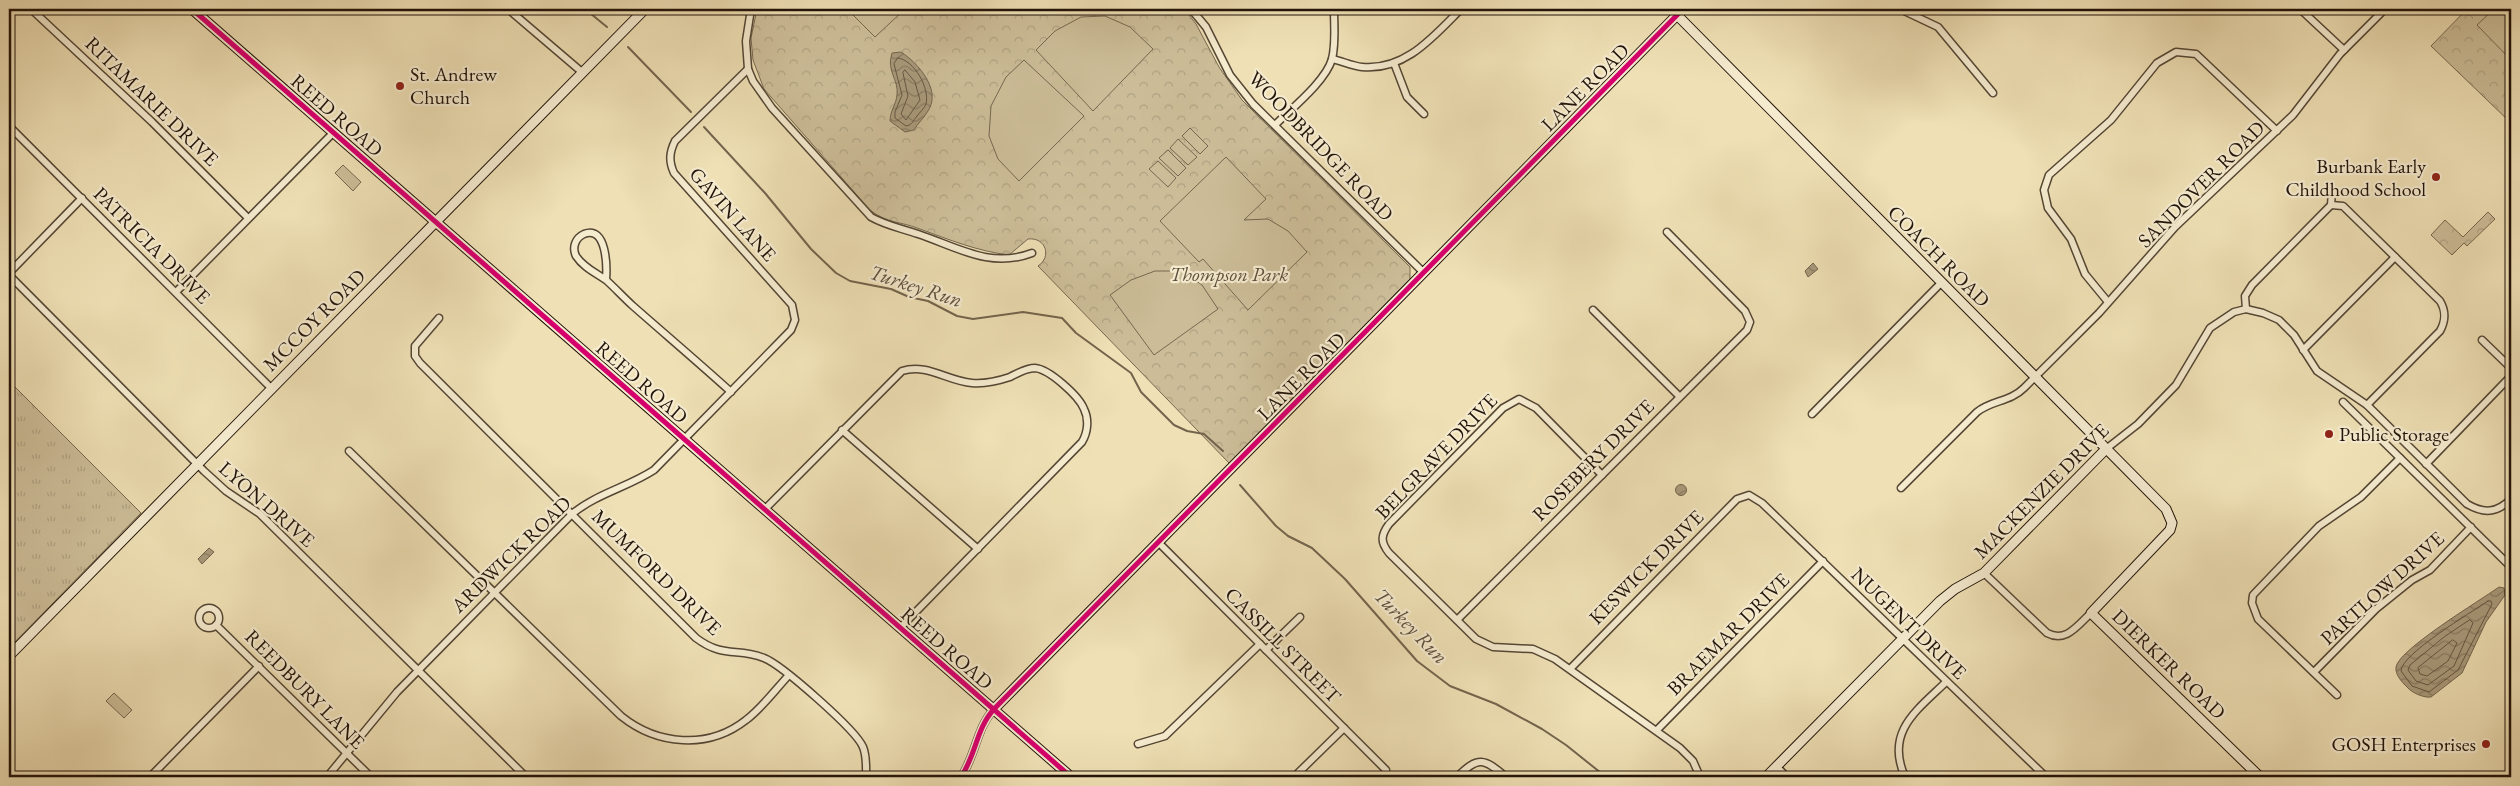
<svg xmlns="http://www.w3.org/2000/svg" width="2520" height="786" font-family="'EB Garamond',serif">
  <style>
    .grass { fill: url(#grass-tufts); stroke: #766850 }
    .park { fill: url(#park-crowns); stroke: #766850 }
    .pitch { fill: #ccbd98; stroke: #766850 }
    .water { fill: url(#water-waves); stroke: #73644d }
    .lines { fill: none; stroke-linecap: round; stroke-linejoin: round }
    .shore { stroke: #655642; stroke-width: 1 }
    .stream { stroke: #73644d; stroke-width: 2 }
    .street-casing { stroke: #544634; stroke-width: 9 }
    .secondary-casing { stroke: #211309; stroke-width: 11 }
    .street { stroke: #f5ebcf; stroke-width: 6 }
    .secondary { stroke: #f5ebcf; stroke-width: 9 }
    .cycleway-casing { stroke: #f5ebcf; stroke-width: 8 }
    .cycleway { stroke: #d6006c; stroke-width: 5 }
    .poi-dot { fill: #8f2418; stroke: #f5ebcf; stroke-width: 2 }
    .labels { text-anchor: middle; stroke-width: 4.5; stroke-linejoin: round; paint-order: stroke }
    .poi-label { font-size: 20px; fill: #211309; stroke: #f5ebcf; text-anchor: start }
    .street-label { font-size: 20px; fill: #211309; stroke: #f5ebcf }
    .park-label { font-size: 20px; font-style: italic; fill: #5d4e3b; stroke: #f5ebcf }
    .water-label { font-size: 21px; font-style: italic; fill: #5e503c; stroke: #f5ebcf }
  </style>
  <defs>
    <pattern id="grass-tufts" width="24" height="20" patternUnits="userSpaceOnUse" patternTransform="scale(1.25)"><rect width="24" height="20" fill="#ccbd98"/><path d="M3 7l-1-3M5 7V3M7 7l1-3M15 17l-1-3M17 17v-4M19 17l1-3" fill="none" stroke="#afa282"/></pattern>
    <pattern id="park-crowns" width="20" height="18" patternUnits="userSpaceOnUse" patternTransform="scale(1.25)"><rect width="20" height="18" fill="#ccbd98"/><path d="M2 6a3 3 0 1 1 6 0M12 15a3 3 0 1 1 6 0" fill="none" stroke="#afa282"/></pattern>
    <pattern id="water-waves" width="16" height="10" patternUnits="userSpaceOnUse" patternTransform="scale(1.25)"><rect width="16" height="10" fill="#a99a7b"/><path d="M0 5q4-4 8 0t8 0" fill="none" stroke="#897c63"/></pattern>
  </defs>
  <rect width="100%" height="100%" fill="#efe0b5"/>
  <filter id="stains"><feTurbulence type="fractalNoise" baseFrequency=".004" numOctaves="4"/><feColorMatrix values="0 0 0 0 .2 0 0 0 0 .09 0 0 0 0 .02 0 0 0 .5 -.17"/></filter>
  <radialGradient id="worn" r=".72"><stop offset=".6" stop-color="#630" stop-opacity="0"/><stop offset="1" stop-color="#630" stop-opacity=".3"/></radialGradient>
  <!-- grass -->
  <polygon class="grass" points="9,381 141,513 9,648"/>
  <!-- park -->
  <g class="park">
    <path d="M 757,9 L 1184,9 L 1196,24 L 1219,67 L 1242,100 L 1410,267 L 1410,279 L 1230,464 L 1038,266 C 1052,257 1046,237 1028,239 L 1009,255 C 977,251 950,240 920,229 C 900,221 888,224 870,210 L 764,89 L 753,60 L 751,38 Z"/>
    <polygon points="2467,9 2511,9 2511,123 2431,46"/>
    <polygon points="2488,212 2495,219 2467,246 2464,243 2452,255 2431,235 2445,220 2463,237"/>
  </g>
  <!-- pitch -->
  <g class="pitch">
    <polygon points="847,9 905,9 875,37"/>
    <polygon points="2494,9 2511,9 2511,60 2477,25"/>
    <polygon points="1105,16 1130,27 1153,49 1093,111 1036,50 1055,31 1081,17"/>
    <polygon points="1024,60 1084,116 1019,181 998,159 989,136 991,106 1006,77"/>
    <polygon points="1190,128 1208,146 1200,154 1182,136"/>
    <polygon points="1178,139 1197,157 1188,165 1170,148"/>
    <polygon points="1168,150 1186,168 1178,176 1159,158"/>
    <polygon points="1226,157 1266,199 1244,220 1268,219 1288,231 1307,252 1248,310 1203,259 1199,262 1160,221"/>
    <polygon points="1158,161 1176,178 1168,187 1149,169"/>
    <polygon points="343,165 361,182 353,191 335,173"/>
    <polygon points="1155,271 1182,271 1202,285 1218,309 1154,355 1110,295 1131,280"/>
    <polygon points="114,693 132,710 124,718 106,701"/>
  </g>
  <!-- water -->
  <g class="water">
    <path d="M 901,52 C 918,63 942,90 928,111 C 924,118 918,123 914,130 L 905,132 L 890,121 C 890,111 896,105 897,95 C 899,79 886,72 892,53 Z"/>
    <polygon points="1813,263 1818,269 1808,277 1805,271"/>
    <circle cx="1681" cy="490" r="5.5"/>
    <polygon points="209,548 214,552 202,564 198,559"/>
    <path d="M 2499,587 L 2504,588 L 2505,595 L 2486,622 L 2462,673 L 2431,697 C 2424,698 2412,693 2407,687 C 2402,682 2395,675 2396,667 C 2399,649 2481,600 2499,587 Z"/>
  </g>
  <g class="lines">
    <!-- shore -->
    <g class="shore">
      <path d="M 898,58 C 914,60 930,88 926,104 C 924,109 920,112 917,116 C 913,121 912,125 906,126 L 895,118 L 895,112 L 902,95 L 894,64 Z"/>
      <polygon points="905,70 915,82 920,100 906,120 901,114 908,96 903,73"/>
      <path d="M 2488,601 L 2491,601 L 2492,604 L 2458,670 L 2429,692 L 2412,686 L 2401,671 C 2401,654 2472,612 2488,601 Z"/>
      <polygon points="2470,620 2473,623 2454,666 2428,685 2416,681 2408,670 2410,665 2444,637"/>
      <polygon points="2453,640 2457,643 2448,661 2427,676 2420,674 2418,668"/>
    </g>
    <!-- stream -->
    <g class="stream">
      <polyline points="585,9 607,27"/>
      <polyline points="628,47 691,112"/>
      <polyline points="704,127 765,193 811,249 836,273 850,281 891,289 909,297 928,301 957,316 973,319 1023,312 1062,318 1076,333 1131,373 1141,392 1174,425 1187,431 1204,434 1223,451"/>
      <polyline points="1240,485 1276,526 1288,536 1312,548 1345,579 1417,661 1450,686 1496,704 1542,729 1566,745 1606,777"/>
    </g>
    <defs>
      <g id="street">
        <polyline points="31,9 152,122 248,218"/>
        <polyline points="508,9 583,73"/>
        <path d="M 751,9 L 746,41 L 748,69 L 753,81 L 772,108 L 871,217 C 887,226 901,228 918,234 C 957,247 990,269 1032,253"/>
        <polyline points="1191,9 1206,27 1230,75 1253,104 1423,272"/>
        <polyline points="1900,9 1938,27 1993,93"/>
        <polyline points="2300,9 2344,50"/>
        <path d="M 1332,59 C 1342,61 1352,66 1362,67 C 1405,71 1433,37 1461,9"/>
        <polyline points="1394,63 1407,97 1424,114"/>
        <path d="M 1275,125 C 1291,109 1326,81 1332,59 C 1336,43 1334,25 1334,9"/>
        <polyline points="9,126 271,388"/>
        <path d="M 2331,205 L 2343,206 L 2440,301 C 2446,311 2446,320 2440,331 L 2367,405"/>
        <polyline points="9,273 82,198"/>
        <polyline points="9,275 204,471 226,491 260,514 526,777"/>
        <path d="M 606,280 C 607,267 607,225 584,234 C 575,238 572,248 576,256 C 583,267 596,273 606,280 C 615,288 624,298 633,306 C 666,335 699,363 731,392"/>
        <polyline points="176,292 334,132"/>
        <polyline points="2108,302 2085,274 2071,239 2048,208 2044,190 2049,175 2111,120 2157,63 2176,52 2196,54 2277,131"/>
        <polyline points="2246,309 2245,296 2252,285 2331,205 2332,191"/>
        <polyline points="1593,310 1679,396"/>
        <path d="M 439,318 L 415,346 L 415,356 L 420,363 L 696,638 C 724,659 737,647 764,658 C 782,665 856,730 863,747 C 867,757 866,767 866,777"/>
        <polyline points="2482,340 2511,368"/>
        <polyline points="2303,350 2395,257"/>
        <polyline points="2343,402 2511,567"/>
        <polyline points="1812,414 1941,283"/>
        <polyline points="842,430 978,549"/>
        <path d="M 2106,449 L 2138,424 L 2176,385 L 2210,328 L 2234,312 L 2246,309 L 2263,313 L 2279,320 L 2294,335 L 2317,371 L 2367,405 L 2467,504 C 2484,514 2497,513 2511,499"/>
        <path d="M 349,451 L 621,716 C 657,745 708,750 746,720 C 762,708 775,690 789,675"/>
        <polyline points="2426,464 2511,376"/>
        <path d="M 1602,475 L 1536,408 L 1519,399 L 1503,408 L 1389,524 C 1381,535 1380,542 1389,553 L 1476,639 L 1493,647 L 1533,649 L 1555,659 L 1680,748 L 1693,761 L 1700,777"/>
        <path d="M 1901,488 L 1977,412 C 1992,400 2010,402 2024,388 L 2099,313 L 2175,227 L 2293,115 L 2340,54 L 2385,9"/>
        <path d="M 765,509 L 902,371 C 927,363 947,381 972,383 C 984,384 998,381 1010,377 C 1018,373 1026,368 1035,368 C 1049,369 1079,396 1084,409 C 1089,419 1088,432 1082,442 L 901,627"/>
        <polyline points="1158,542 1386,770"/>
        <path d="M 1984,573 L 2047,633 C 2066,643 2077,626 2091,613"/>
        <circle cx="209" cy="618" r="10"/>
        <polyline points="1457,620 1747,330 1750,322 1745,311 1667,232"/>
        <polyline points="216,625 371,777"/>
        <polyline points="1266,650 1300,617"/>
        <polyline points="1571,668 1737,499 1749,495 1762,503 2046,777"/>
        <polyline points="2314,672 2376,609 2412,580 2430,570 2471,527"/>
        <polyline points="2337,695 2258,619 2252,603 2253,595 2319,526 2361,497 2400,458"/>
        <polyline points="1657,730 1823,561"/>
        <polyline points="1138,744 1165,736 1260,644"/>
        <polyline points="1777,767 1787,777"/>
        <polyline points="150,777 259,666"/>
        <path d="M 327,777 L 397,692 L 572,514 C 596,494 628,487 654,470 L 791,330 L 795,320 L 792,305 L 674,173 C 669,162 669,153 675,141 L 748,69"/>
        <path d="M 961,777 C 976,755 976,729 994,709"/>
        <polyline points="1294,777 1344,728"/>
        <path d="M 1457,777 C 1478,756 1484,758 1506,777"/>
        <path d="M 1905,777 C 1885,732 1916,711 1946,682"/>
      </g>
      <g id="secondary">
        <polyline points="192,9 1071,777"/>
        <polyline points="1677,15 2166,509 2172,523 2170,530 2091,613 2260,777"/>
        <polyline points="9,656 645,9"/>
        <polyline points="994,709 1683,9"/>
        <polyline points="1766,777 1940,601 1955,589 1984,573 2106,449"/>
      </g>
    </defs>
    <!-- street casing -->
    <use href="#street" class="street-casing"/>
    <!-- secondary casing -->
    <use href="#secondary" class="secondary-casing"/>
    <!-- street -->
    <use href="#street" class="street"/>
    <!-- secondary -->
    <use href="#secondary" class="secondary"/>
    <defs>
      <g id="cycleway">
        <polyline points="192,9 1071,777"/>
        <path d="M 961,777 C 976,755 976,729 994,709 L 1683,9"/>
      </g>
    </defs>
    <!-- cycleway casing -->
    <use href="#cycleway" class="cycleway-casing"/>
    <!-- cycleway -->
    <use href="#cycleway" class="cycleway"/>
  </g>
  <!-- markers -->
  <g class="poi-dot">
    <circle cx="400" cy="86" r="5"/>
    <circle cx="2436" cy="177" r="5"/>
    <circle cx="2329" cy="434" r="5"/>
    <circle cx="2486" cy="744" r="5"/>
  </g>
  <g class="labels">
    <!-- poi labels -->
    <g class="poi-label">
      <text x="410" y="81">St. Andrew<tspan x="410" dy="23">Church</tspan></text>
      <text x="2426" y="173" text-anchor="end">Burbank Early<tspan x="2426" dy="23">Childhood School</tspan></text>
      <text x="2339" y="441">Public Storage</text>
      <text x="2476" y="751" text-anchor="end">GOSH Enterprises</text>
    </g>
    <!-- street labels -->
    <g class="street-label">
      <text transform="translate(1585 87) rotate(-45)" y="7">LANE ROAD</text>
      <text transform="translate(152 101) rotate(44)" y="7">RITAMARIE DRIVE</text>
      <text transform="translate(337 115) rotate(41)" y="7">REED ROAD</text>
      <text transform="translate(1321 146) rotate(46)" y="7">WOODBRIDGE ROAD</text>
      <text transform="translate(2201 184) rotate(-45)" y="7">SANDOVER ROAD</text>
      <text transform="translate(733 214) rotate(48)" y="7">GAVIN LANE</text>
      <text transform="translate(152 245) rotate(45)" y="7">PATRICIA DRIVE</text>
      <text transform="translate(1939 256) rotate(45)" y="7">COACH ROAD</text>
      <text transform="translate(314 320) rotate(-45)" y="7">MCCOY ROAD</text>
      <text transform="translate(1301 376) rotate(-45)" y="7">LANE ROAD</text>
      <text transform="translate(642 382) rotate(41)" y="7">REED ROAD</text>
      <text transform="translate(1436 456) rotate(-46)" y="7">BELGRAVE DRIVE</text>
      <text transform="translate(1593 460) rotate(-45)" y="7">ROSEBERY DRIVE</text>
      <text transform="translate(2041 491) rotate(-45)" y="7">MACKENZIE DRIVE</text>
      <text transform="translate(267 504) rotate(41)" y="7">LYON DRIVE</text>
      <text transform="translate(511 554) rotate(-44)" y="7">ARDWICK ROAD</text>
      <text transform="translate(1646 567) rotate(-45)" y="7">KESWICK DRIVE</text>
      <text transform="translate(657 572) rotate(44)" y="7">MUMFORD DRIVE</text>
      <text transform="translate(2382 588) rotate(-42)" y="7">PARTLOW DRIVE</text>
      <text transform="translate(1909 623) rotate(44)" y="7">NUGENT DRIVE</text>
      <text transform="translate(1728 634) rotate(-45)" y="7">BRAEMAR DRIVE</text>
      <text transform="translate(1283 645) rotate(45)" y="7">CASSILL STREET</text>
      <text transform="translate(947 648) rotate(41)" y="7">REED ROAD</text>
      <text transform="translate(2169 664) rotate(44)" y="7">DIERKER ROAD</text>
      <text transform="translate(305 689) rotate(45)" y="7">REEDBURY LANE</text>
    </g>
    <!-- park labels -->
    <g class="park-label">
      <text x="1229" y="281">Thompson Park</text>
    </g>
    <!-- water labels -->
    <g class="water-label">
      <text transform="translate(916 286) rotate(18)" y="7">Turkey Run</text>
      <text transform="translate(1411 626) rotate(46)" y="7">Turkey Run</text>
    </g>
  </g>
  <!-- margin -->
  <rect width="2520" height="786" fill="none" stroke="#efe0b5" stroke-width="30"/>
  <rect x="10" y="10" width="2500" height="766" fill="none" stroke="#211309" stroke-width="2.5"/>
  <rect x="15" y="15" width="2490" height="756" fill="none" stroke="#211309"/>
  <rect width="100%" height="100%" filter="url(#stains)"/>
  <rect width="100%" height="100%" fill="url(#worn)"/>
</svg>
